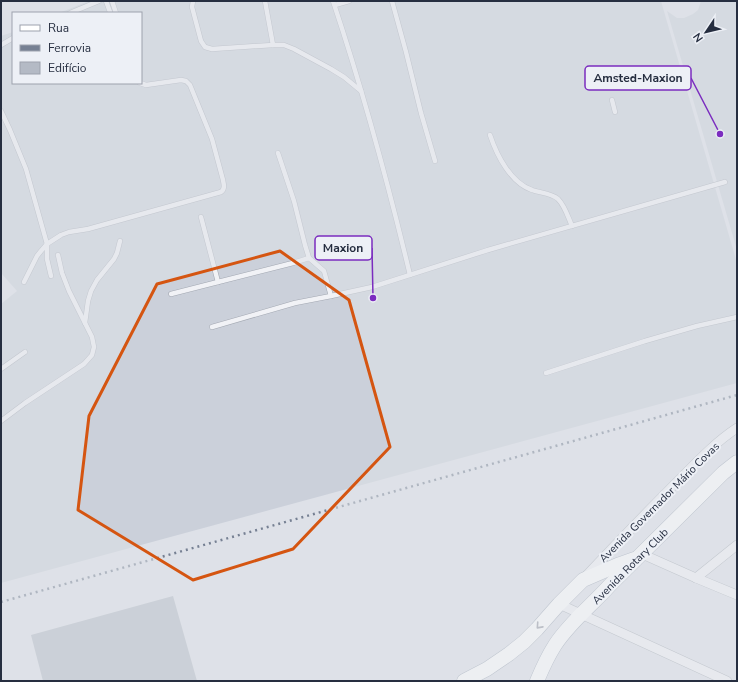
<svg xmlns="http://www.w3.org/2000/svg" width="738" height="682" font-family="'Nunito Sans',sans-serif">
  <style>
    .built { fill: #cbd0da }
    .building { fill: #b4bac5 }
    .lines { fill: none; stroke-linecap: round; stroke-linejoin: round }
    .service-casing { stroke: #a3a8b2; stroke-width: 5.5 }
    .minor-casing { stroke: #a3a8b2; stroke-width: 10 }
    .primary-casing { stroke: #9ca5b5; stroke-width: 15 }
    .service { stroke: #f1f2f6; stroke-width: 4.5 }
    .minor { stroke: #f1f2f6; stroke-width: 9 }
    .primary { stroke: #fff; stroke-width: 14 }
    .rail { stroke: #768093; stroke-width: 2.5; stroke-dasharray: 2 4; stroke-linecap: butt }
    .oneway { stroke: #9296a0 }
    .marked { fill: none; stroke: #d55511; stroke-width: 3; stroke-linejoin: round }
    .labels { text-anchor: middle; stroke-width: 4; stroke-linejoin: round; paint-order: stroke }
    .street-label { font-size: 11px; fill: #262e40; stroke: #edf0f6 }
    .leader { fill: none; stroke: #7b2cbf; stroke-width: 1.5 }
    .callout-dot { fill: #7b2cbf; stroke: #edf0f6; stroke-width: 1.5 }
    .callout { fill: #edf0f6; stroke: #7b2cbf; stroke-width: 1.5 }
    .callout-label { font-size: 12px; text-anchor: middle; font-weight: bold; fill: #262e40 }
  </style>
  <rect width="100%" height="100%" fill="#dee1e8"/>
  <!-- built -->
  <g class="built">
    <polygon points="89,1 661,1 737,263 737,383 1,583 1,304 17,291 1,273 1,36 13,32 13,83 141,83 141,13 59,13"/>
    <polygon points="701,1 737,1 737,250 667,11 677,18 684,18 693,14 698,10"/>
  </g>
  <!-- building -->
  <polygon class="building" points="173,596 197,681 43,681 31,635"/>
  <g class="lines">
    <defs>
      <g id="service">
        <polyline points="106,1 110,12"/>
        <polyline points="112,1 116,13"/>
        <polyline points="193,1 192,7 201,41 205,47 212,49 273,45 284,45 294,49 331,69 344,77 361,91"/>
        <polyline points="265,1 273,45"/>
        <path d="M 333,1 C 363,91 388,183 410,275"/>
        <polyline points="392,1 406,52 421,113 435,161"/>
        <polyline points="335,5 349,1"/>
        <polyline points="70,13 99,1"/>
        <polyline points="1,45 13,38"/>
        <polyline points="612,100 615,112"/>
        <polyline points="1,111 10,130 26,169 47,244 47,259 51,276"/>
        <path d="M 490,135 C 497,156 511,183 532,190 C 540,193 551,193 558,199 C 565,206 568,217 572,226"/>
        <polyline points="201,217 218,282 293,263 309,258"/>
        <polyline points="58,255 62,273 69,291 85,323"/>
        <path d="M 24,282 L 37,256 L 41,251 L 47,244 L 61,235 L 69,232 L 88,229 L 221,192 C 225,189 224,185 223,180 L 212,139 L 190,85 L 186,81 L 181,80 L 146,85 L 140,83"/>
        <polyline points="171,294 218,282"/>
        <polyline points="331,296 372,287 488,250 725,182"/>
        <polyline points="212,327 295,303 331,296 324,271 309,258 305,245 294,201 278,153"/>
        <polyline points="1,369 25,352"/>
        <polyline points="546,373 645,341 697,326 737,317"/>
        <polyline points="1,421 25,403 84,364 92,355 94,347 92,337 85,323 88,301 91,291 97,280 114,259 117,253 120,241"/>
      </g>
      <g id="minor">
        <polyline points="642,554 696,578 737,595"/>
        <path d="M 586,576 C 615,545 645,514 676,483 C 695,464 714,443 737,428"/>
        <polyline points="696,578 737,545"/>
        <polyline points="559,604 727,681"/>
      </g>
      <g id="primary">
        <polyline points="464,681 487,669 509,654 524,642 537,629 559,604 583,580 620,564 634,559"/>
        <path d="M 537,681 C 542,669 548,656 555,645 C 570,622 592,605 610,585 L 723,473 L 737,462"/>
      </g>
    </defs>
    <!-- service casing -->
    <use href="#service" class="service-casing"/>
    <!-- minor casing -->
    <use href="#minor" class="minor-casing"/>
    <!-- primary casing -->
    <use href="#primary" class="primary-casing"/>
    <!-- service -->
    <use href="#service" class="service"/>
    <!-- minor -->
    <use href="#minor" class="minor"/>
    <!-- primary -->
    <use href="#primary" class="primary"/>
    <!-- rail -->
    <polyline class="rail" points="1,602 737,395"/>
  </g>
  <!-- one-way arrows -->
  <defs><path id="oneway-chevron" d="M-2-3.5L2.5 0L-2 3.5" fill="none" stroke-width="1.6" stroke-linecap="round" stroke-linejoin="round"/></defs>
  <use class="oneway" href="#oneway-chevron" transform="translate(539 626) rotate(132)"/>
  <!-- marked area -->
  <path d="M0 0H738V682H0ZM 280,251 L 349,300 L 390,447 L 293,549 L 193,580 L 78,510 L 89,416 L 157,284 Z" fill="#dee1e8" fill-opacity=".55" fill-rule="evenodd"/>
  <path class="marked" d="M 280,251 L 349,300 L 390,447 L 293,549 L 193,580 L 78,510 L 89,416 L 157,284 Z"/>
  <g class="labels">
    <!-- street labels -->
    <g class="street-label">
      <text transform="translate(659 502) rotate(-45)" y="4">Avenida Governador Mário Covas</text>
      <text transform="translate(630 566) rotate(-45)" y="4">Avenida Rotary Club</text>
    </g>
  </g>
  <!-- callouts -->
  <path class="leader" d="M720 134L691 78M373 298L372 248"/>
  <g class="callout-dot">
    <circle cx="720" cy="134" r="4"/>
    <circle cx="373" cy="298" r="4"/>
  </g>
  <g class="callout">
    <rect x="585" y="66" width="106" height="24" rx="4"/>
    <rect x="315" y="236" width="57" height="24" rx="4"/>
  </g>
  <g class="callout-label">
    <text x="638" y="82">Amsted-Maxion</text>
    <text x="343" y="252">Maxion</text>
  </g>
  <!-- border -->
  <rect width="738" height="682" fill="none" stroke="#262e40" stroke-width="4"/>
  <!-- legend -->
  <rect x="12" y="12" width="130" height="72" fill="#edf0f6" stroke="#9da2ad"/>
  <rect x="20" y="25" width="20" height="6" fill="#ffffff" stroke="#9da2ad"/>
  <text x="48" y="32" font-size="12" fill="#262e40">Rua</text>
  <rect x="20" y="45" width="20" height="6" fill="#768093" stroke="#9da2ad"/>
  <text x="48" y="52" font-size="12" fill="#262e40">Ferrovia</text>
  <rect x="20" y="62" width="20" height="12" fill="#b4bac5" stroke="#9da2ad"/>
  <text x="48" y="72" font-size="12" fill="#262e40">Edifício</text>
  <!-- north arrow -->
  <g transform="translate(706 32) rotate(235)" stroke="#edf0f6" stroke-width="3" paint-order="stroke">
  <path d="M0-3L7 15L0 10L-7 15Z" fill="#262e40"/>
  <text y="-6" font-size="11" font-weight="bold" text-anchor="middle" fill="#262e40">N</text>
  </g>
</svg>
